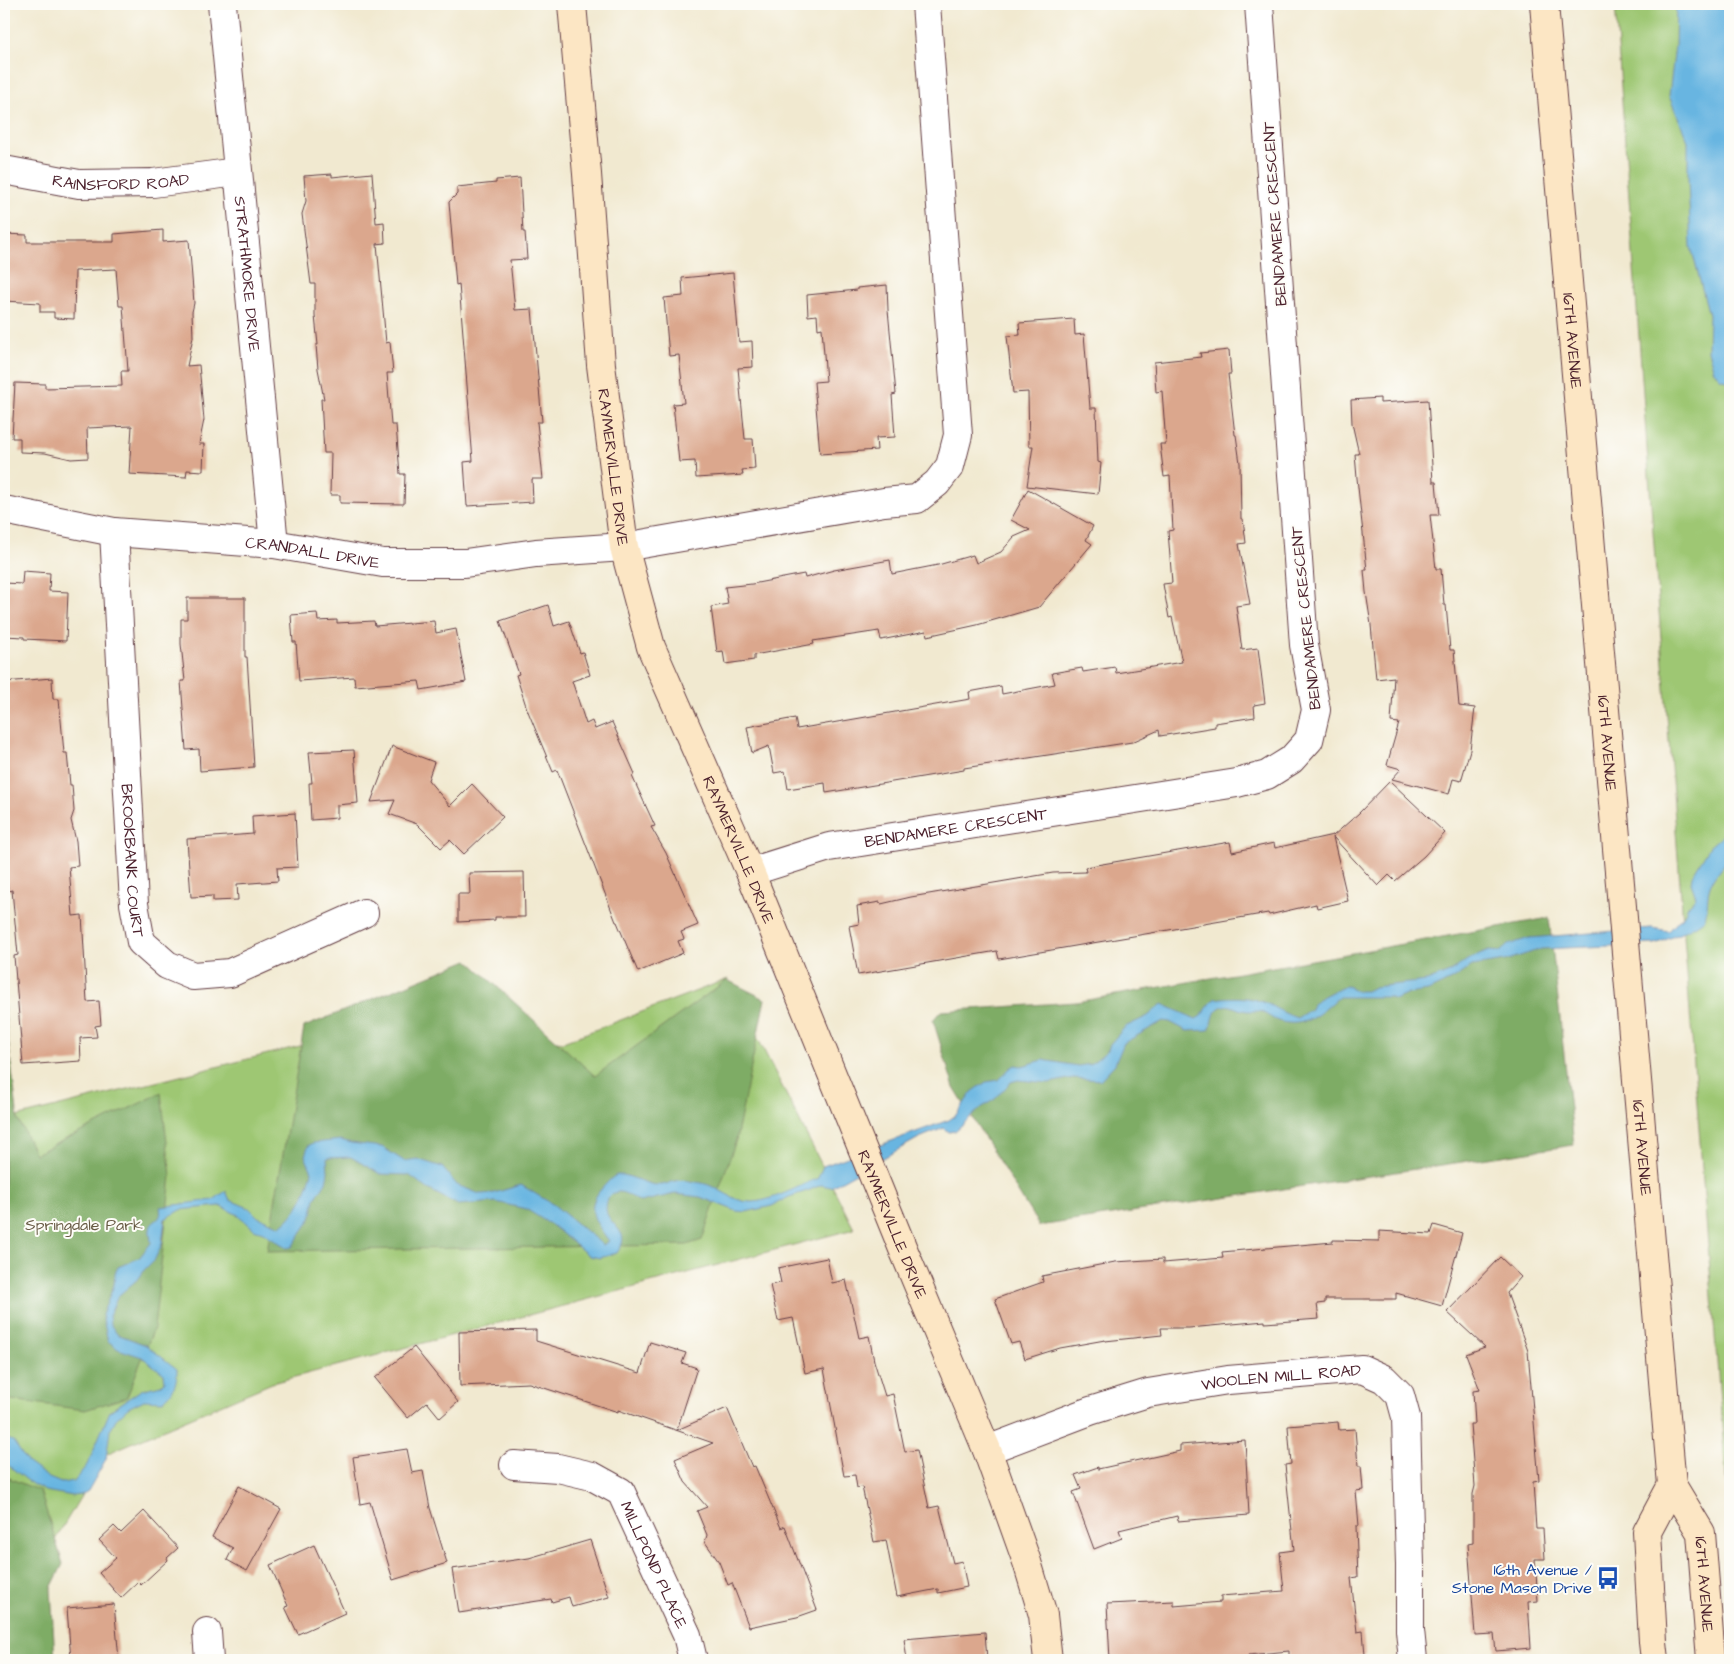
<svg xmlns="http://www.w3.org/2000/svg" width="1734" height="1664" font-family="'Architects Daughter',sans-serif">
  <style>
    .green { fill: #9ec773; stroke: #74734f }
    .forest { fill: #7eac65; stroke: #646648 }
    .water { fill: #67b5e1; stroke: #586a86 }
    .building { fill: #dba78d }
    .lines { fill: none; stroke-linecap: round; stroke-linejoin: round }
    .street-casing { stroke: #633d44; stroke-width: 30 }
    .secondary-casing { stroke: #633d44; stroke-width: 30 }
    .street { stroke: #fff; stroke-width: 28 }
    .secondary { stroke: #fce6c4; stroke-width: 28 }
    .labels { text-anchor: middle; stroke-width: 4; stroke-linejoin: round; paint-order: stroke }
    .street-label { font-size: 16px; fill: #4a1f2b; stroke: #fdfcf7 }
    .park-label { font-size: 16px; fill: #675a44; stroke: #fdfcf7 }
    .transit-label { font-size: 16px; fill: #164399; stroke: #fdfcf7; text-anchor: end }
  </style>
  <rect width="100%" height="100%" fill="#fdfcf7"/>
  <filter id="ink" filterUnits="userSpaceOnUse"><feTurbulence type="fractalNoise" baseFrequency=".02" numOctaves="2"/><feDisplacementMap in="SourceGraphic" scale="10" xChannelSelector="R" yChannelSelector="G"/><feConvolveMatrix kernelMatrix="1 2 1 2 8 2 1 2 1" color-interpolation-filters="sRGB"/></filter>
  <filter id="wash" filterUnits="userSpaceOnUse"><feTurbulence type="fractalNoise" baseFrequency=".0096" numOctaves="4" result="noise"/><feDisplacementMap in="SourceGraphic" scale="20" xChannelSelector="R" yChannelSelector="G"/><feGaussianBlur stdDeviation="1.12" result="paint"/><feColorMatrix in="noise" values="0 0 0 0 0 0 0 0 0 0 0 0 0 0 0 0 0 1.4 0 .05"/><feComposite in="paint" operator="in"/></filter>
  <g filter="url(#wash)">
    <rect width="100%" height="100%" fill="#f1e9d0"/>
    <!-- green -->
    <g class="green">
      <polygon points="1615,4 1730,4 1730,1530 1656,573"/>
      <polygon points="728,979 854,1229 272,1383 106,1454 23,1594 4,1660 4,1120 412,1018 563,1042"/>
    </g>
    <!-- forest -->
    <g class="forest">
      <polygon points="1549,918 1574,1145 1039,1226 954,1088 933,1020 941,1011 1076,1002"/>
      <polygon points="468,960 595,1076 727,980 765,999 736,1140 702,1240 687,1245 267,1251 304,1027"/>
      <polygon points="4,1006 18,1119 35,1154 161,1093 171,1176 154,1328 127,1397 85,1410 4,1399"/>
      <polygon points="4,1476 40,1491 63,1564 51,1588 55,1660 4,1660"/>
    </g>
    <!-- water -->
    <g class="water">
      <polygon points="1676,4 1730,4 1730,382 1720,378 1714,371 1708,351 1709,315 1691,247 1688,180 1688,141 1669,96 1675,46"/>
      <path d="M 1730,829 C 1730,836 1732,846 1730,853 C 1728,864 1712,875 1709,889 C 1707,897 1708,914 1704,919 C 1697,927 1666,940 1655,944 L 1541,949 L 1505,961 L 1472,966 L 1451,980 L 1428,991 L 1408,994 L 1395,1000 L 1389,997 L 1339,997 C 1319,1014 1306,1029 1278,1021 C 1272,1019 1267,1014 1261,1012 C 1256,1010 1248,1012 1242,1010 C 1234,1008 1229,1003 1221,1007 C 1212,1011 1214,1023 1209,1030 L 1187,1031 L 1170,1022 L 1163,1021 L 1124,1043 L 1115,1064 L 1100,1080 L 1073,1078 L 1049,1083 L 1018,1080 L 1011,1082 L 995,1099 L 981,1108 L 955,1131 L 949,1132 L 944,1128 L 919,1138 L 831,1187 L 821,1185 L 810,1190 L 789,1197 L 772,1206 L 746,1212 L 736,1211 L 700,1197 L 675,1194 L 640,1202 C 635,1199 626,1192 619,1192 C 608,1191 603,1207 608,1216 C 611,1222 619,1228 622,1235 C 624,1242 621,1247 617,1253 L 600,1258 L 589,1256 L 553,1226 L 526,1209 L 496,1202 L 458,1205 L 428,1189 L 409,1175 L 380,1174 L 351,1157 L 327,1158 L 328,1172 L 326,1182 L 315,1199 L 311,1218 L 292,1247 L 287,1248 L 263,1232 L 254,1229 L 238,1215 L 220,1206 L 180,1210 L 165,1219 L 162,1244 L 155,1259 L 144,1270 L 140,1277 L 118,1296 L 109,1316 L 110,1324 L 117,1334 L 146,1345 L 177,1369 C 177,1383 174,1392 163,1401 L 144,1400 L 128,1408 L 116,1419 L 110,1430 L 106,1459 L 88,1491 L 81,1495 L 73,1496 L 45,1491 L 32,1484 L 4,1462 L 4,1438 L 13,1441 L 28,1463 L 49,1478 L 61,1483 L 74,1481 L 87,1465 L 110,1411 L 141,1390 L 161,1385 L 165,1381 L 164,1374 L 142,1357 L 118,1349 L 108,1341 L 102,1315 L 114,1285 L 115,1273 L 118,1267 L 139,1258 L 151,1243 C 151,1239 149,1233 150,1229 C 152,1218 163,1223 160,1207 L 213,1200 L 226,1191 L 230,1200 L 249,1208 L 258,1217 L 281,1226 C 299,1212 306,1193 312,1172 L 305,1156 L 308,1146 L 313,1143 L 341,1140 L 351,1143 L 382,1147 L 404,1161 L 417,1159 L 442,1167 L 457,1185 L 480,1194 L 494,1193 L 521,1185 L 554,1205 L 603,1245 L 609,1241 C 594,1220 583,1207 605,1185 C 609,1181 614,1174 620,1175 C 632,1175 647,1186 661,1185 C 666,1185 670,1182 675,1181 C 683,1179 694,1182 702,1183 C 720,1187 731,1201 750,1202 C 771,1202 799,1186 818,1178 L 823,1166 L 949,1120 L 956,1115 L 972,1092 L 986,1082 L 999,1080 L 1009,1069 L 1015,1065 L 1022,1066 L 1043,1060 L 1078,1066 L 1091,1064 L 1108,1050 L 1110,1044 L 1125,1027 L 1148,1016 L 1162,1004 L 1196,1019 L 1201,1016 L 1214,999 C 1235,996 1256,996 1275,1008 C 1283,1012 1288,1015 1297,1018 L 1311,1009 L 1313,1004 L 1318,999 L 1341,987 L 1347,986 L 1358,991 L 1366,991 L 1374,987 L 1427,981 L 1452,971 L 1467,960 L 1489,951 L 1500,952 L 1508,945 L 1529,938 L 1652,928 L 1669,931 L 1684,915 L 1688,906 L 1696,897 L 1691,883 L 1692,876 L 1710,846 Z"/>
    </g>
    <g id="blocks">
      <!-- building -->
      <g class="building">
        <polygon points="372,173 376,223 384,222 385,243 377,244 386,343 390,342 393,373 387,373 391,425 396,425 400,474 405,474 404,504 340,503 340,495 330,495 331,453 324,453 321,399 324,399 318,369 316,345 318,345 315,316 315,284 311,284 302,214 306,201 304,176 332,174 332,177"/>
        <polygon points="520,178 523,232 525,232 527,259 510,260 515,310 532,309 542,422 537,422 543,479 532,479 533,502 467,506 464,462 473,461 459,284 456,285 449,202 457,194 457,187 496,183 496,180"/>
        <polygon points="163,230 163,242 189,240 194,303 192,312 193,337 187,366 199,365 204,420 199,444 204,444 203,471 187,470 186,477 129,474 132,426 87,428 88,458 71,459 45,453 20,452 20,438 12,438 15,383 45,384 45,388 122,386 121,371 128,371 127,357 123,306 119,306 116,269 75,271 74,319 54,318 54,312 40,312 40,303 4,301 4,234 27,235 27,242 114,242 114,234"/>
        <polygon points="733,273 739,342 752,341 753,367 738,368 745,439 753,439 755,469 742,470 743,475 696,478 695,461 679,462 673,404 684,403 679,355 669,356 664,298 683,296 682,278"/>
        <polygon points="887,285 888,310 896,394 892,395 895,437 876,438 877,450 820,454 814,382 826,381 822,328 818,329 817,315 808,316 807,295 857,290 857,288"/>
        <polygon points="1074,319 1075,335 1084,334 1090,408 1096,408 1098,462 1101,463 1098,494 1027,486 1033,446 1029,446 1028,392 1013,393 1007,336 1020,335 1019,323"/>
        <polygon points="1229,350 1231,374 1228,374 1235,435 1236,435 1240,463 1241,519 1243,519 1246,543 1239,544 1250,604 1236,606 1242,650 1258,648 1265,703 1254,705 1255,717 1215,723 1215,727 1160,736 1159,730 1132,742 964,768 964,770 826,793 825,783 788,789 785,771 774,773 769,746 752,753 747,727 795,718 797,729 970,699 969,692 1001,686 1002,694 1055,684 1052,673 1082,668 1083,672 1115,667 1116,673 1182,662 1172,617 1169,618 1163,584 1172,583 1168,531 1173,530 1170,476 1164,477 1160,444 1166,444 1162,391 1156,392 1154,362 1201,357 1200,353"/>
        <polygon points="1380,398 1380,403 1428,400 1433,482 1436,482 1439,515 1430,515 1436,569 1441,569 1444,605 1446,605 1450,650 1454,650 1459,706 1475,708 1470,750 1461,781 1453,779 1449,794 1392,779 1401,769 1387,765 1399,723 1391,722 1394,677 1376,679 1371,625 1366,592 1364,570 1367,570 1357,478 1355,454 1359,454 1352,423 1351,400"/>
        <polygon points="1028,489 1093,526 1086,540 1092,544 1039,607 977,625 927,636 926,631 881,640 879,631 813,641 814,644 754,655 754,660 725,664 723,651 717,652 711,607 728,604 725,587 752,584 804,574 805,578 834,570 890,560 892,574 938,565 973,555 976,563 1001,552 1014,537 1030,530 1011,520"/>
        <polygon points="23,571 50,573 49,591 68,592 66,641 24,639 24,637 4,636 4,583 22,584"/>
        <polygon points="187,598 245,598 245,657 247,657 254,767 200,771 199,749 186,750 181,681 185,681 181,644 181,619 187,619"/>
        <polygon points="548,605 554,626 569,621 580,653 583,652 590,675 572,681 586,724 592,721 595,729 612,722 635,774 632,776 655,826 651,827 666,853 698,925 681,932 684,939 678,941 683,953 638,972 617,922 616,922 557,770 553,772 527,709 516,675 519,674 500,621"/>
        <polygon points="317,613 318,621 337,620 337,623 374,621 375,626 434,621 436,633 456,629 466,682 421,690 419,681 355,686 354,677 299,681 296,642 293,642 291,615"/>
        <polygon points="52,678 53,699 59,699 64,753 67,753 70,785 72,785 74,811 71,820 76,841 78,866 69,867 73,916 82,915 87,1002 99,1001 101,1025 95,1026 97,1037 80,1038 81,1061 23,1065 14,956 18,955 12,890 8,891 4,829 4,682"/>
        <polygon points="392,746 434,762 428,780 450,806 472,784 503,817 464,854 450,840 441,848 417,824 389,814 395,800 371,802"/>
        <polygon points="354,750 358,803 337,805 337,818 311,820 309,783 312,783 309,752"/>
        <polygon points="1390,781 1445,833 1424,856 1395,881 1389,875 1378,886 1333,837 1348,901 1317,908 1316,904 1269,915 1268,913 999,959 997,951 858,975 849,926 859,924 857,906 880,902 881,904 911,897 1053,873 1086,872 1085,867 1230,842 1232,852 1274,843 1275,848 1333,835 1333,836 1359,813"/>
        <polygon points="295,813 298,867 277,868 278,881 237,884 238,900 213,901 213,896 191,897 187,839 253,834 252,816"/>
        <polygon points="524,872 525,917 495,917 495,920 458,922 458,894 470,894 469,873"/>
        <polygon points="1434,1225 1462,1233 1442,1306 1396,1293 1396,1299 1325,1299 1325,1303 1317,1304 1319,1319 1265,1323 1265,1321 1189,1328 1161,1328 1162,1335 1105,1341 1105,1340 1060,1348 1025,1359 1019,1342 1011,1344 995,1299 1043,1282 1042,1276 1115,1262 1163,1259 1163,1263 1223,1258 1222,1252 1333,1242 1333,1240 1379,1241 1379,1231 1431,1234"/>
        <polygon points="1500,1257 1521,1277 1507,1293 1528,1351 1539,1481 1533,1482 1536,1529 1543,1529 1545,1559 1535,1559 1538,1601 1528,1602 1531,1648 1496,1651 1494,1634 1475,1635 1468,1544 1473,1543 1473,1494 1475,1486 1470,1424 1475,1424 1473,1391 1480,1390 1466,1354 1485,1347 1447,1312"/>
        <polygon points="827,1258 832,1283 846,1280 859,1338 869,1336 874,1361 885,1396 893,1394 905,1452 917,1450 929,1508 939,1506 953,1563 962,1561 967,1587 938,1593 938,1589 897,1597 886,1540 874,1542 862,1487 857,1488 855,1475 844,1476 824,1369 805,1373 793,1318 778,1321 770,1285 781,1283 778,1268"/>
        <polygon points="536,1330 536,1341 640,1373 650,1342 686,1353 682,1363 697,1368 677,1430 727,1408 752,1467 755,1466 781,1528 785,1526 817,1610 797,1617 749,1627 732,1583 728,1585 719,1562 705,1542 707,1535 697,1511 707,1507 685,1482 675,1459 713,1443 618,1410 618,1412 529,1383 460,1386 459,1332"/>
        <polygon points="414,1347 458,1402 440,1418 427,1402 408,1418 375,1378"/>
        <polygon points="1338,1422 1339,1430 1355,1429 1358,1466 1361,1466 1363,1490 1356,1491 1359,1526 1356,1526 1358,1577 1351,1578 1357,1632 1363,1631 1365,1655 1349,1657 1350,1660 1289,1660 1289,1651 1248,1655 1248,1660 1110,1660 1107,1604 1174,1601 1174,1606 1221,1602 1221,1596 1284,1591 1280,1552 1294,1550 1285,1465 1291,1464 1288,1426"/>
        <polygon points="1245,1440 1249,1515 1178,1521 1177,1516 1119,1530 1122,1538 1094,1549 1073,1492 1081,1489 1075,1475 1098,1467 1098,1469 1180,1451 1180,1445"/>
        <polygon points="407,1449 412,1473 423,1471 430,1508 447,1563 393,1580 370,1502 360,1504 353,1457"/>
        <polygon points="239,1486 281,1509 247,1571 227,1560 233,1548 212,1537"/>
        <polygon points="144,1511 178,1548 167,1558 168,1560 141,1585 138,1582 121,1598 99,1573 116,1558 99,1540 114,1526 121,1533"/>
        <polygon points="590,1540 609,1597 572,1607 569,1597 552,1602 551,1599 459,1613 452,1569 529,1558"/>
        <polygon points="314,1545 345,1613 298,1634 285,1607 288,1606 270,1565"/>
        <polygon points="114,1604 119,1660 71,1660 67,1608"/>
        <polygon points="985,1632 987,1660 907,1660 904,1639"/>
      </g>
    </g>
  </g>
  <g filter="url(#ink)">
    <use href="#blocks" fill-opacity="0" stroke="#633d44" stroke-width="1"/>
    <g class="lines">
      <defs>
        <g id="street">
          <path id="s1" d="M 222,4 L 274,544"/>
          <path id="s2" d="M 4,170 L 79,184 L 153,183 L 237,172"/>
          <path id="s3" d="M 4,510 L 114,532 L 274,544 L 383,563 L 465,563 L 536,553 L 624,547 L 884,502 L 917,499 L 937,483 L 950,466 L 958,435 L 926,4"/>
          <path id="s4" d="M 114,532 L 134,904 L 141,942 L 167,965 L 193,976 L 230,973 L 364,913"/>
          <path id="s5" d="M 750,872 L 829,847 L 1237,783 L 1267,775 L 1291,760 L 1309,740 L 1316,710 L 1304,645 L 1259,4"/>
          <path id="s6" d="M 987,1450 L 1090,1411 L 1148,1393 L 1228,1380 L 1362,1369 L 1384,1379 L 1400,1395 L 1406,1417 L 1410,1565 L 1410,1630 L 1413,1660"/>
          <path id="s7" d="M 514,1465 L 558,1468 L 592,1476 L 621,1492 L 687,1635 L 693,1660"/>
          <polyline points="207,1632 209,1660"/>
        </g>
        <g id="secondary">
          <path id="s8" d="M 572,4 L 587,174 L 601,365 L 624,547 L 651,647 L 750,872 L 903,1249 L 987,1450 L 1027,1562 L 1043,1615 L 1048,1660"/>
          <path id="s9" d="M 1544,4 L 1672,1485 L 1701,1533 L 1711,1660"/>
          <polyline points="1655,1660 1653,1642 1647,1532 1672,1485"/>
        </g>
      </defs>
      <!-- street casing -->
      <use href="#street" class="street-casing"/>
      <!-- secondary casing -->
      <use href="#secondary" class="secondary-casing"/>
      <!-- street -->
      <use href="#street" class="street"/>
      <!-- secondary -->
      <use href="#secondary" class="secondary"/>
    </g>
  </g>
  <!-- icons -->
  <defs>
    <symbol id="bus-bare" viewBox="-9 -9 18 18"><path d="M-5-6H5V4H4V6H2V4H-2V6H-4V4H-5ZM-3.5-4V0h7V-4ZM-3.5 1.2v1.5H-2V1.2ZM2 1.2v1.5H3.5V1.2Z" fill="#1a4fb4" stroke="#fdfcf7" stroke-width="2.5" paint-order="stroke"/></symbol>
  </defs>
  <g fill-rule="evenodd">
    <use href="#bus-bare" x="1592" y="1562" width="32" height="32"/>
  </g>
  <g class="labels">
    <!-- street labels -->
    <g class="street-label">
      <text dy="6" stroke="none"><textPath href="#s2" startOffset="118">RAINSFORD ROAD</textPath></text>
      <text transform="translate(1274 214) rotate(-94)" y="6">BENDAMERE CRESCENT</text>
      <text dy="6" stroke="none"><textPath href="#s1" startOffset="271">STRATHMORE DRIVE</textPath></text>
      <text dy="6" stroke="none"><textPath href="#s9" startOffset="338">16TH AVENUE</textPath></text>
      <text dy="6" stroke="none"><textPath href="#s8" startOffset="465">RAYMERVILLE DRIVE</textPath></text>
      <text dy="6" stroke="none"><textPath href="#s3" startOffset="312">CRANDALL DRIVE</textPath></text>
      <text transform="translate(1305 618) rotate(-96)" y="6">BENDAMERE CRESCENT</text>
      <text dy="6" stroke="none"><textPath href="#s9" startOffset="742">16TH AVENUE</textPath></text>
      <text dy="6" stroke="none"><textPath href="#s5" startOffset="211">BENDAMERE CRESCENT</textPath></text>
      <text dy="6" stroke="none"><textPath href="#s8" startOffset="870">RAYMERVILLE DRIVE</textPath></text>
      <text dy="6" stroke="none"><textPath href="#s4" startOffset="329">BROOKBANK COURT</textPath></text>
      <text dy="6" stroke="none"><textPath href="#s9" startOffset="1148">16TH AVENUE</textPath></text>
      <text dy="6" stroke="none"><textPath href="#s8" startOffset="1275">RAYMERVILLE DRIVE</textPath></text>
      <text dy="6" stroke="none"><textPath href="#s6" startOffset="305">WOOLEN MILL ROAD</textPath></text>
      <text dy="6" stroke="none"><textPath href="#s7" startOffset="192">MILLPOND PLACE</textPath></text>
      <text dy="6" stroke="none"><textPath href="#s9" startOffset="1594">16TH AVENUE</textPath></text>
    </g>
    <!-- park labels -->
    <g class="park-label">
      <text x="84" y="1230">Springdale Park</text>
    </g>
    <!-- transit labels -->
    <g class="transit-label">
      <text x="1592" y="1575">16th Avenue /<tspan x="1592" dy="18">Stone Mason Drive</tspan></text>
    </g>
  </g>
  <!-- margin -->
  <rect width="1734" height="1664" fill="none" stroke="#fdfcf7" stroke-width="20"/>
</svg>
